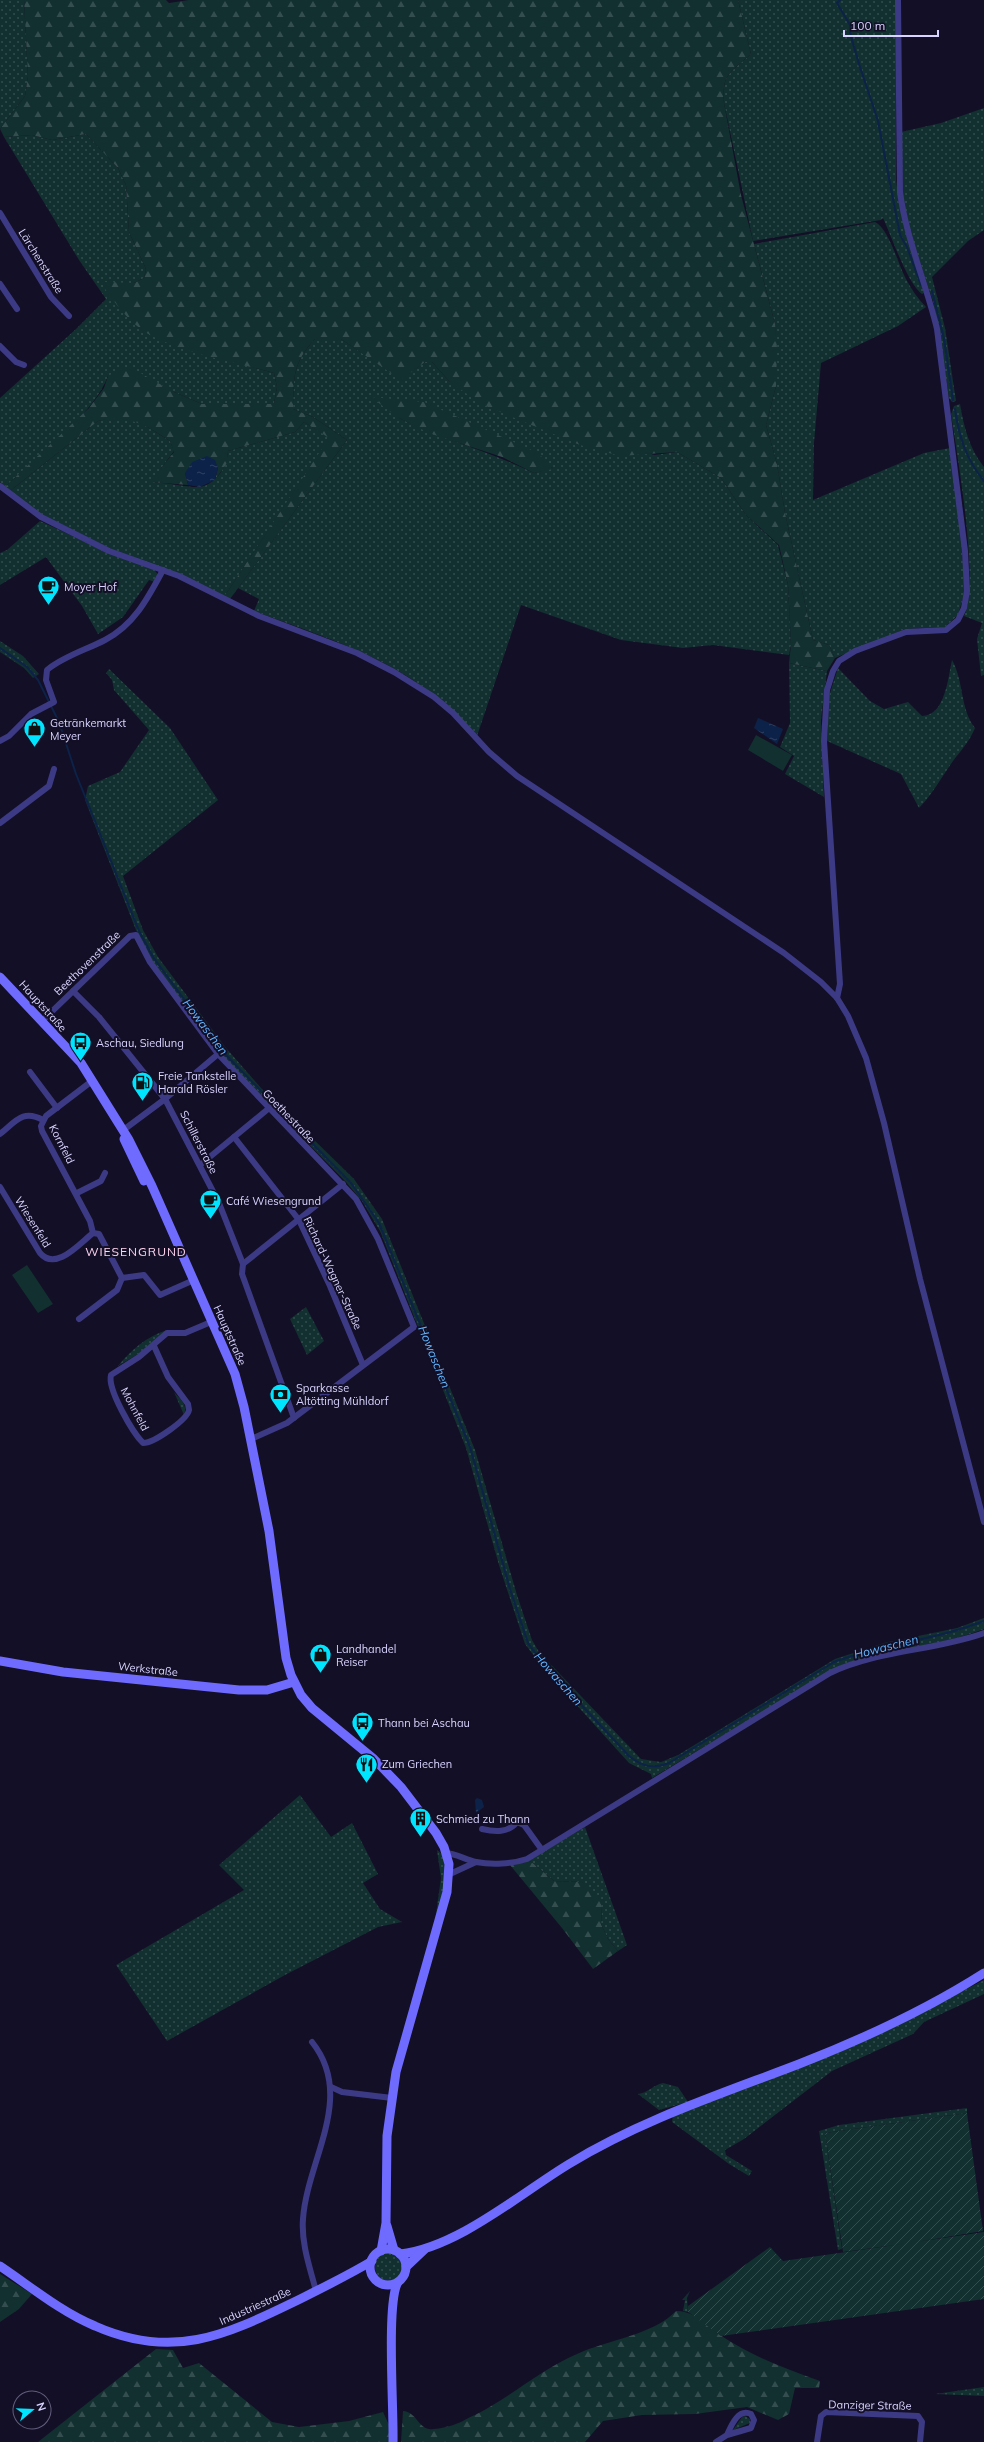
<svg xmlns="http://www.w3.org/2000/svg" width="984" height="2442" font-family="Mulish,sans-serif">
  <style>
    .grass { fill: url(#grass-dots); fill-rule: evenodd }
    .forest { fill: url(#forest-firs) }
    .garden { fill: url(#garden-furrows) }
    .pitch { fill: #12302f }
    .water { fill: url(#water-ripples) }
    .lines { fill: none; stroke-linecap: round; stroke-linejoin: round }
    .stream { stroke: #0c2248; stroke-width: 2 }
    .street { stroke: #3d3a85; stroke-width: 6 }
    .secondary { stroke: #6f6bff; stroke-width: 9 }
    .labels { text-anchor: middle; stroke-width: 4; stroke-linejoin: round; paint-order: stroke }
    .street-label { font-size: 11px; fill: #d9d4ff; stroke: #130f26 }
    .poi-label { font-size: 11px; fill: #d9d4ff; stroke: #130f26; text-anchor: start }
    .water-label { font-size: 12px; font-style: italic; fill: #62b6ff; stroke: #130f26 }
    .neighbourhood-label { font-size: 12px; letter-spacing: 1px; fill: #ffd6f0; stroke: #130f26 }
  </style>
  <defs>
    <pattern id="grass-dots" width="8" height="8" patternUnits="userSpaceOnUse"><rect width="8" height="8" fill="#12302f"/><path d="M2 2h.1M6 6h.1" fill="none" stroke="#344d4e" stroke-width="1.8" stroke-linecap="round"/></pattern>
    <pattern id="forest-firs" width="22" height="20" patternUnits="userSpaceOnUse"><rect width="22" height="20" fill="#12302f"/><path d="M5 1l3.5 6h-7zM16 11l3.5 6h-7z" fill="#344d4e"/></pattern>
    <pattern id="garden-furrows" width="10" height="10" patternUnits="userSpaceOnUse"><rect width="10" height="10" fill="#12302f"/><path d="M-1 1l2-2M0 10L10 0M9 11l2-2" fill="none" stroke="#344d4e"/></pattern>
    <pattern id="water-ripples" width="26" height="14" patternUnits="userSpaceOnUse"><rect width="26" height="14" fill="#0c2248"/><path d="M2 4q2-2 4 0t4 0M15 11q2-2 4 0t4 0" fill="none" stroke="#2f4163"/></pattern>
  </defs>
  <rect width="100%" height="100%" fill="#130f26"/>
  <!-- grass -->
  <g class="grass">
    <polygon points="0,0 24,0 28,76 25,96 0,129"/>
    <path d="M 738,0 L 896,0 L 896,180 L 899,203 L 924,293 L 922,294 C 908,285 891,235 883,218 L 881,220 L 753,241 L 724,103 C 722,73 730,73 751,54 Z"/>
    <polygon points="984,108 984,230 968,241 932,277 945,328 956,401 952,402 949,398 939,330 933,301 911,236 903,201 901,132 941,123"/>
    <path d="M 86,134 L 118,168 L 126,185 L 129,232 L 146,269 L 144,278 L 134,283 L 122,284 L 174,345 L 274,373 L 277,387 L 274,404 L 202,404 L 174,392 L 108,376 C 95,413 35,459 5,487 L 0,482 L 0,398 L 76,329 L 106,299 L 79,260 L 4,137 L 32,135 L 52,140 Z"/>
    <path d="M 875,222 C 889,229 898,264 906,279 C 912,290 918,299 926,307 L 898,326 L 821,363 L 814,443 L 813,500 L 924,453 L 950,448 L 961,535 L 965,591 L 958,615 L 945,627 L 905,629 L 835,658 L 829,645 L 813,640 L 785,513 L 777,464 L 766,425 L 776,386 L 775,324 L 754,244 Z"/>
    <path d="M 315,339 L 341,339 L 401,379 L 425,362 L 432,362 L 449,381 L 654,455 L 677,452 L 721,478 L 746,515 L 778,545 L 788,585 L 791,645 L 789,655 L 713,645 L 683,648 L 621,640 L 521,605 L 477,736 C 464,723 450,708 435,696 C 383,654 315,634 254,611 L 259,599 L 238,588 L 347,440 L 313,417 L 293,409 C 294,377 292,364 315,339 ZM 397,417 L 553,468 L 534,473 C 489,451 441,439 397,417 Z"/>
    <path d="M 960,404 C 964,427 969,448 984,467 L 984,675 L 981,676 L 977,639 L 982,623 L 964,616 C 980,585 957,454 951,414 L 954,406 Z"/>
    <path d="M 114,417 L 138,421 L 170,441 L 174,451 L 151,482 C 160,482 193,488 200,487 C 217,484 227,466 228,451 L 295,432 L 304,422 L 330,438 L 224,597 L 109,548 L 42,516 L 10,491 L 98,421 Z"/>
    <polygon points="40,521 107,552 154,569 158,575 155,582 149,580 123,617 98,634 82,606 46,557 0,585 0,553 7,550"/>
    <polygon points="0,641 23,656 39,674 33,678 24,668 0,652"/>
    <path d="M 952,660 C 964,681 960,709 975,728 C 970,740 964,747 956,757 C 943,774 934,793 919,808 L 901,774 L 827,741 L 829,696 L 838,668 L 870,701 L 884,709 L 908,702 L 922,716 C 945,716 948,678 952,660 Z"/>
    <polygon points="789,663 827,671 821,720 824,797 785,774 794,756 780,747 790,723"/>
    <path d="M 109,669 L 170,728 L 218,800 L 123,876 L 143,930 L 158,957 L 226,1048 L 261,1088 L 354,1179 L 382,1219 L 475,1450 L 517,1595 L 532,1640 L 539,1652 L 641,1759 L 661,1762 L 678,1755 L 835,1659 L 884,1643 L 957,1628 L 984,1618 L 984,1629 C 937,1648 884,1647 837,1667 L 652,1778 L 651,1774 L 629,1763 L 544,1669 L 525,1644 L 499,1565 L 466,1448 L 380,1231 L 362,1201 L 346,1182 L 219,1053 L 151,959 L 136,930 L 85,800 L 88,786 L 120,772 L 149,730 L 114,690 L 112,680 L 106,673 Z"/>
    <polygon points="306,1307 324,1341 307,1355 290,1319"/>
    <path d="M 167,1330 L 145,1350 L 118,1366 C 132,1349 146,1337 167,1330 Z"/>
    <path d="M 174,1392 C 181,1400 188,1405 184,1415 Z"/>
    <polygon points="300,1795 331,1837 352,1823 378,1874 363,1883 380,1909 402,1922 378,1927 285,1975 167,2041 116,1965 244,1890 219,1865"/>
    <polygon points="585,1827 627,1945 618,1951 608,1939 601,1924 602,1907 582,1882 554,1881 529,1860"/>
    <path d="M 437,1850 C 456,1861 439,1905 435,1921 L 441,1878 Z"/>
    <polygon points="984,1980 984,1994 924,2022 913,2034 832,2071 744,2139 725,2150 726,2155 752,2171 749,2176 729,2164 672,2122 673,2115 930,2008"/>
    <path d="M 663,2083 L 678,2087 L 688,2102 L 659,2110 L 638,2094 C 648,2093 653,2085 663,2083 Z"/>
    <polygon points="967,2108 967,2113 825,2133 842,2249 838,2250 819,2131 839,2125"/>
    <circle cx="389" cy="2267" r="14"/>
    <polygon points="690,2291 687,2298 688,2312 683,2311 685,2300 682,2300"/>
    <polygon points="984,2387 984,2396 935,2394"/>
    <polygon points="745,2416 750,2419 750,2423 733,2430 742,2417"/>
  </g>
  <!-- forest -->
  <g class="forest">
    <path d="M 24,0 L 166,0 L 169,3 L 189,0 L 738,0 L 751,54 C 730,73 722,73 724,103 L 741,195 L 775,324 L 777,348 L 776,386 L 766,425 L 777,464 L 785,513 L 813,640 L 829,645 L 835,658 L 827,671 L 789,663 L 791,645 L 788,585 L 779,545 L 746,515 L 721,478 L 677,452 L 620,456 L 580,445 L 481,404 L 449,381 L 432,362 L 425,362 L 401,380 L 341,339 L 315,339 C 292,364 294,377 293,409 L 313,417 L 347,440 L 230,599 L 224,597 L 329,438 L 304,422 L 295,432 L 228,451 L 227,463 L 215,480 L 218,468 L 185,473 L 188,485 L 150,482 L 174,452 L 170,441 C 144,425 130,414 98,421 L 10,491 L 5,487 L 89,408 L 104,388 L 108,376 L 119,370 L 127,367 L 135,370 L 174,392 L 202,404 L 274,404 L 277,387 L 274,373 C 235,362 175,352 142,330 C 127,319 114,302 103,286 L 105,282 L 134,283 L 144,278 L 146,269 L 129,232 L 126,185 L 118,168 L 86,134 L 52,140 L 32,135 L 4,137 L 0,129 L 25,96 L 28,76 Z"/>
    <polygon points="371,397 424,402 538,453 553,469 534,473 502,457 429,433 397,417"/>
    <polygon points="529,1860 554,1881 582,1882 597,1894 602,1907 601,1924 608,1939 618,1951 593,1969 562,1928 510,1865"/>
    <polygon points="0,2274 32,2294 19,2309 0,2322"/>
    <path d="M 676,2311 C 693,2310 707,2326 720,2335 C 751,2356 786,2369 820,2381 L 819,2388 L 795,2388 L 789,2414 L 778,2420 L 747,2407 L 695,2414 L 642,2415 L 603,2421 L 585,2442 L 401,2442 L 403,2411 C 416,2412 418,2427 429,2429 C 435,2430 445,2427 450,2426 C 459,2424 467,2418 475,2415 C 511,2397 540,2370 577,2354 C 607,2340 653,2335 676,2311 Z"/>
    <polygon points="156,2349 173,2350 183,2368 199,2363 272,2422 299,2427 349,2421 383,2412 390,2427 390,2442 38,2442"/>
  </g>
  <!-- garden -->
  <polygon class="garden" points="967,2113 983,2231 916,2242 984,2232 984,2299 721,2336 688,2312 688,2306 770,2247 783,2261 909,2243 843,2252 825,2133"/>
  <!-- pitch -->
  <g class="pitch">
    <polygon points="756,735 792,755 783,771 748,750"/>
    <polygon points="27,1265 53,1304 38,1313 12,1275"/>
  </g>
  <!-- water -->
  <g class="water">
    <polygon points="207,456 215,460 218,468 215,480 200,487 188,485 185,473 192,462"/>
    <polygon points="758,718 783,729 777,744 754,728"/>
    <polygon points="477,1798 482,1800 484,1807 476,1813 475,1800"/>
  </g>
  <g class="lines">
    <!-- stream -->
    <g class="stream">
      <polyline points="840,0 837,3 850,25 850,33 859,64 878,121 900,235 907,247 921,285"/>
      <polyline points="932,291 944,339 953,400"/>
      <path d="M 955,409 C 959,437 966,459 984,481"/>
      <path d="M 0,648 L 27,667 L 38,680 L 59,722 L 76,774 L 139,931 L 153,957 L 221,1050 L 351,1183 L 379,1223 L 470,1447 L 510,1589 L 528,1643 L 545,1666 L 629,1756 C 643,1767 653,1769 669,1763 L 834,1662 C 883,1644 936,1640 984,1621"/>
    </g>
    <!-- street -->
    <g class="street">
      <polyline points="0,213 51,297 69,316"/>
      <polyline points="0,284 17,309"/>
      <polyline points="0,346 16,362 24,365"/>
      <polyline points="0,486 41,517 109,551 179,576 259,616 357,653 394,672 434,697 453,713 489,752 517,776 784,953 821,982 837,998 848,1016 866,1058 884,1123 920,1279 984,1522"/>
      <path d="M 0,741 L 9,736 L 31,714 L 54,702 L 46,680 L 47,670 C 64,656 86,650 105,640 C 134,625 148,598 163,570"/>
      <polyline points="0,823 49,786 54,769"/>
      <polyline points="73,991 99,1017 165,1099 219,1203 243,1264 242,1274 294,1418"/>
      <path d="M 837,998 L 840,984 L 824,741 L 827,690 L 833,671 L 839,661 L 855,651 L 906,632 L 946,630 L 958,620 L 964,608 L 967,591 L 965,551 L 937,329 C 926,283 906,238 900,192 L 898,0"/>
      <polyline points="41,1022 130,936 136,935 150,962 218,1054 356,1199 378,1239 414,1327 287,1423 251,1439"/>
      <polyline points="30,1072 57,1108"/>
      <polyline points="122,1131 165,1099 218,1054"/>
      <path d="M 0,1134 C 16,1121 23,1109 43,1120"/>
      <polyline points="234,1137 299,1220 330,1286 363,1365"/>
      <polyline points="200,1165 268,1109"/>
      <path d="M 0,1187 L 40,1253 C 56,1272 80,1243 93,1233"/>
      <polyline points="77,1193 101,1181 105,1173"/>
      <polyline points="243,1264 343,1184"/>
      <polyline points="122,1278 144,1275 160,1295 194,1280"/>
      <polyline points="79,1319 117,1290 122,1278 99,1234 93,1233 90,1221 42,1131 41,1126 46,1116 92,1081"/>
      <path d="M 154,1346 L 168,1377 L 188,1404 L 189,1410 C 187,1420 154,1443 143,1443 C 133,1433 107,1389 111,1375 L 139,1357 L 167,1333 L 185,1333 L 211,1322"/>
      <path d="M 482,1829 C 495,1832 508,1833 517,1822 L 524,1825 L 542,1850"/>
      <path d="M 446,1853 C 457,1854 466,1860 476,1862 C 492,1865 512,1864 527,1859 L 830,1673 C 878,1650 934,1651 984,1633"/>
      <polyline points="450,1874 476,1862"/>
      <path d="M 312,2042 C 356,2097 307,2160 303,2219 C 301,2243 310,2268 316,2291"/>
      <polyline points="331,2087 342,2092 392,2098"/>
      <path d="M 716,2442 L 727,2435 L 751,2428 L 754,2420 L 751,2414 C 738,2408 731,2426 727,2435"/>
      <polyline points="817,2442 821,2416 826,2412 918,2416 922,2422 920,2442"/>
    </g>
    <!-- secondary -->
    <g class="secondary">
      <polyline points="0,977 81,1063 129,1140 152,1186 235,1374 244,1407 269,1531 286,1658 291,1675 301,1695 312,1708 374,1759 401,1787 436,1833 444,1847 449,1864 447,1892 396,2072 387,2136 386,2223 381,2251"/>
      <polyline points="124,1139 144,1181"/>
      <polyline points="0,1661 63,1672 239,1690 267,1690 294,1682"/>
      <polyline points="387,2226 394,2250"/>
      <circle cx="388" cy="2267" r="18"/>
      <path d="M 400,2254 C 457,2248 521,2193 569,2164 C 641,2120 721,2094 799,2064 C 863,2039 926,2010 984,1973"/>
      <path d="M 0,2266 C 30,2286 61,2312 95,2326 C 172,2360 224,2336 294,2302 C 320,2289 347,2276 372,2261"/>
      <polyline points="406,2267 424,2250"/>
      <path d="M 393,2442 C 394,2411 386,2302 398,2282"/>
    </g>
  </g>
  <!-- icons -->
  <defs>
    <symbol id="cafe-pin" viewBox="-11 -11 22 30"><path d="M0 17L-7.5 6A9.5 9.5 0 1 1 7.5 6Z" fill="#00e5ff" stroke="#130f26"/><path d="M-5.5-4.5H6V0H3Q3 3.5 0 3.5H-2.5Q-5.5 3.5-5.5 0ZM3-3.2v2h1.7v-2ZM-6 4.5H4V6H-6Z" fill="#111"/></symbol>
    <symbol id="shop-pin" viewBox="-11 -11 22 30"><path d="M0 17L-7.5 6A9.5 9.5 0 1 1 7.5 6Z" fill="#00e5ff" stroke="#130f26"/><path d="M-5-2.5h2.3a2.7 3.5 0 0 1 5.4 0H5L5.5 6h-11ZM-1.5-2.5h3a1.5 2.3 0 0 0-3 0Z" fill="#111"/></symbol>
    <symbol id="bus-pin" viewBox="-11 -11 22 30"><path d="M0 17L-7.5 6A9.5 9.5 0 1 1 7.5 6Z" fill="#00e5ff" stroke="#130f26"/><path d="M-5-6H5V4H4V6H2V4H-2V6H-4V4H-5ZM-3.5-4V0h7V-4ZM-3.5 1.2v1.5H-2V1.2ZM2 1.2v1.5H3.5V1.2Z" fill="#111"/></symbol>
    <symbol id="fuel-pin" viewBox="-11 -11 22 30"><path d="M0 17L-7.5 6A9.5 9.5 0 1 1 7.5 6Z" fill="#00e5ff" stroke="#130f26"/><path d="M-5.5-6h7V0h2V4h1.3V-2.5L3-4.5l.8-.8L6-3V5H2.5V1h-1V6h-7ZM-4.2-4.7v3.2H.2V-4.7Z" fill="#111"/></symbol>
    <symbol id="bank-pin" viewBox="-11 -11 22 30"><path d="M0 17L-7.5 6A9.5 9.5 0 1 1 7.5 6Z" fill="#00e5ff" stroke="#130f26"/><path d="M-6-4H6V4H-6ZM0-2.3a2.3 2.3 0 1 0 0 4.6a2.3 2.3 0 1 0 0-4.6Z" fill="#111"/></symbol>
    <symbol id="restaurant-pin" viewBox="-11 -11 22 30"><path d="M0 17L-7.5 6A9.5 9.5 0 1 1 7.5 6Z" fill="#00e5ff" stroke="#130f26"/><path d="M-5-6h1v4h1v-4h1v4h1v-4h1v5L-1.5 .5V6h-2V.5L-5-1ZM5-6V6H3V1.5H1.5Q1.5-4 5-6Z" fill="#111"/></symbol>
    <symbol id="building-pin" viewBox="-11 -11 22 30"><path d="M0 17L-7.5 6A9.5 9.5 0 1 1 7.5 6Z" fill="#00e5ff" stroke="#130f26"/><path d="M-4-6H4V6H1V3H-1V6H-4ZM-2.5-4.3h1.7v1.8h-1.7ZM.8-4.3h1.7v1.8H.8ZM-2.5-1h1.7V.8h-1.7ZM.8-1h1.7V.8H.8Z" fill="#111"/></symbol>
  </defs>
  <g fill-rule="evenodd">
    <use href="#cafe-pin" x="36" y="574" width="25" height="34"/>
    <use href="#shop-pin" x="22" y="716" width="25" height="34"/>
    <use href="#bus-pin" x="68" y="1030" width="25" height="34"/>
    <use href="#fuel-pin" x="130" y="1070" width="25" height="34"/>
    <use href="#cafe-pin" x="198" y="1188" width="25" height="34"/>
    <use href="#bank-pin" x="268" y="1382" width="25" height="34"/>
    <use href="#shop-pin" x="308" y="1642" width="25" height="34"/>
    <use href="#bus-pin" x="350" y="1710" width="25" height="34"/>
    <use href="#restaurant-pin" x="354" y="1752" width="25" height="34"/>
    <use href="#building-pin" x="408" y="1806" width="25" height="34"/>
  </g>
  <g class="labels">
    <!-- street labels -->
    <g class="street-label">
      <text transform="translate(41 261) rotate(58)" y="4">Lärchenstraße</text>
      <text transform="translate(87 963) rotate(-44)" y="4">Beethovenstraße</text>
      <text transform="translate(43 1006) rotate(48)" y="4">Hauptstraße</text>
      <text transform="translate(289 1116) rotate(46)" y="4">Goethestraße</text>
      <text transform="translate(199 1142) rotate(63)" y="4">Schillerstraße</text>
      <text transform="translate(62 1144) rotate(63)" y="4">Kornfeld</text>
      <text transform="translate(33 1222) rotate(58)" y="4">Wiesenfeld</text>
      <text transform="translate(333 1273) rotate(65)" y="4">Richard-Wagner-Straße</text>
      <text transform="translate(230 1335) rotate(66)" y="4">Hauptstraße</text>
      <text transform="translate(135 1409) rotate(62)" y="4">Mohnfeld</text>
      <text transform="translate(148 1669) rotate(6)" y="4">Werkstraße</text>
      <text transform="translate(255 2306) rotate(-24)" y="4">Industriestraße</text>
      <text transform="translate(870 2405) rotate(1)" y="4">Danziger Straße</text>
    </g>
    <!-- poi labels -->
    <g class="poi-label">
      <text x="64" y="591">Moyer Hof</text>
      <text x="50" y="727">Getränkemarkt<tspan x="50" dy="13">Meyer</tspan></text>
      <text x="96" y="1047">Aschau, Siedlung</text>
      <text x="158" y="1080">Freie Tankstelle<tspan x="158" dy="13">Harald Rösler</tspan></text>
      <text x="226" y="1205">Café Wiesengrund</text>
      <text x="296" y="1392">Sparkasse<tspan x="296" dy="13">Altötting Mühldorf</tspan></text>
      <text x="336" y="1653">Landhandel<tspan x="336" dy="13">Reiser</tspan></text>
      <text x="378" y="1727">Thann bei Aschau</text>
      <text x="382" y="1768">Zum Griechen</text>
      <text x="436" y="1823">Schmied zu Thann</text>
    </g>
    <!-- water labels -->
    <g class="water-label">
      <text transform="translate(205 1027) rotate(53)" y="4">Howaschen</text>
      <text transform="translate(434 1357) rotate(68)" y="4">Howaschen</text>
      <text transform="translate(886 1647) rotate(-14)" y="4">Howaschen</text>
      <text transform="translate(558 1679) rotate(49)" y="4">Howaschen</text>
    </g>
    <!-- neighbourhood labels -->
    <g class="neighbourhood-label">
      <text x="136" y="1256">WIESENGRUND</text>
    </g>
  </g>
  <!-- north arrow -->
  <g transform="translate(32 2410) rotate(71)"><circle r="19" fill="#130f26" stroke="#625e7d"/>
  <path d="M0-3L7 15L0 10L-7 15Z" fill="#00e5ff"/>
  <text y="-6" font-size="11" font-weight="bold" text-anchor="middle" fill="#d9d4ff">N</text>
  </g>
  <!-- scale -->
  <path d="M844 30v6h94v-6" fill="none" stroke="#d9d4ff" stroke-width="2"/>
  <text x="850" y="30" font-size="12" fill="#d9d4ff" stroke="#130f26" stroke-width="3" paint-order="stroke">100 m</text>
</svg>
